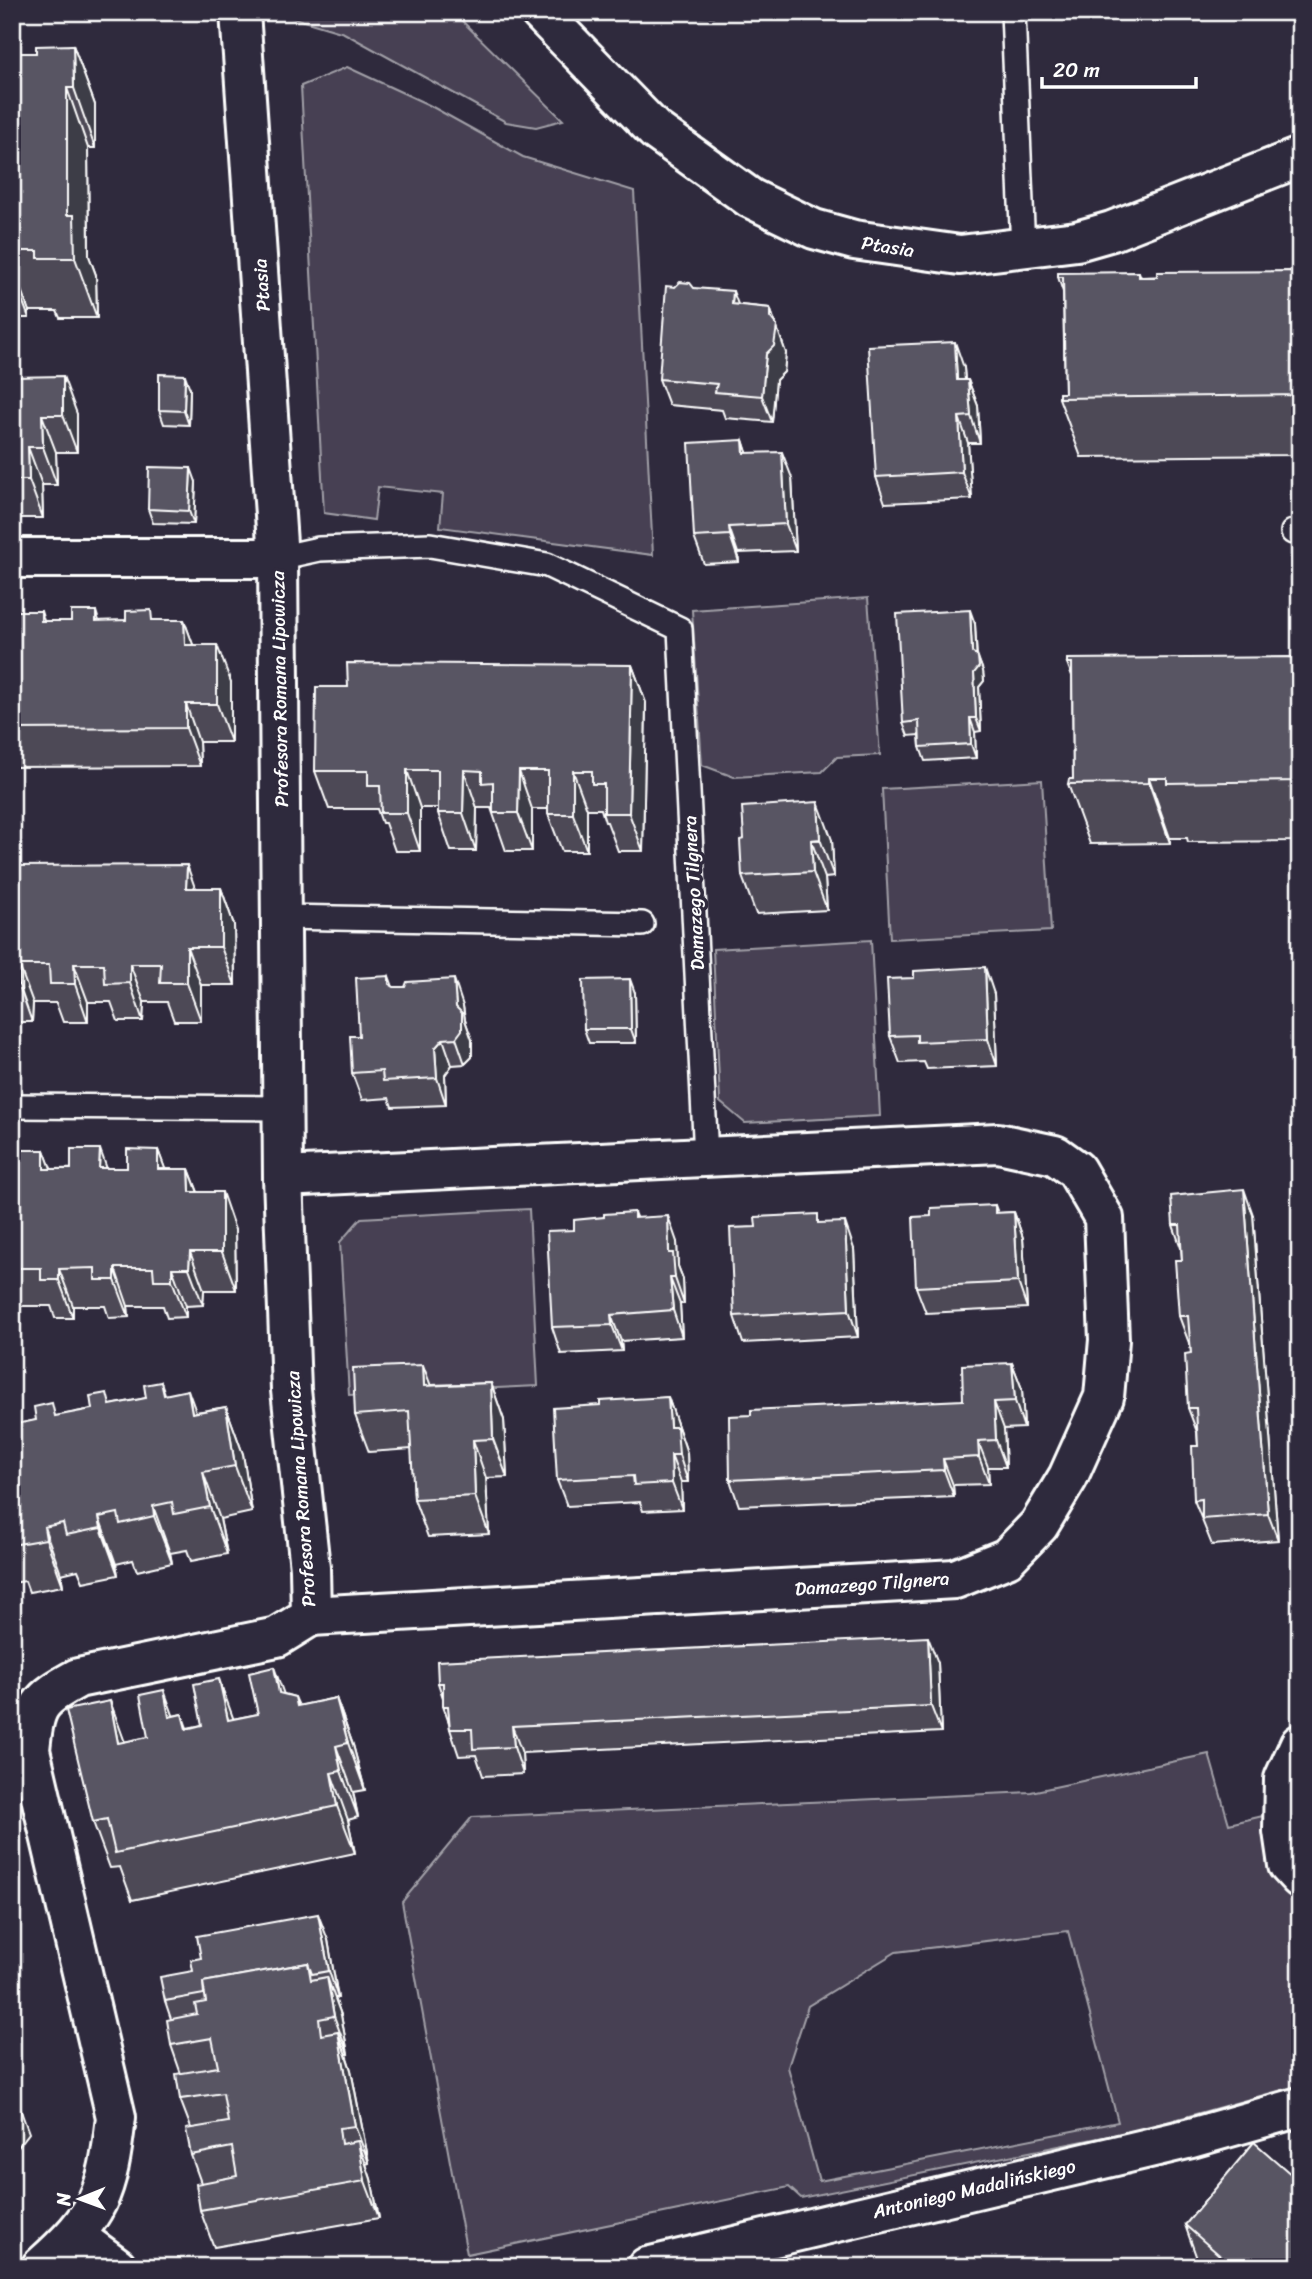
<svg xmlns="http://www.w3.org/2000/svg" width="1312" height="2279" font-family="Sriracha,sans-serif">
  <style>
    .green { fill: #464152; stroke: #a2a0a8; stroke-width: 2; fill-rule: evenodd }
    .lines { fill: none; stroke-linecap: round; stroke-linejoin: round }
    .service-casing { stroke: #fff; stroke-width: 28 }
    .minor-casing { stroke: #fff; stroke-width: 44 }
    .service { stroke: #2f2a3d; stroke-width: 23 }
    .minor { stroke: #2f2a3d; stroke-width: 38 }
    .wall { fill: #4d4956; stroke: #fff; stroke-width: 2 }
    .shaded-wall { fill: #3e3c46; stroke: #fff; stroke-width: 2 }
    .building { fill: #595564; stroke: #fff; stroke-width: 2 }
    .labels { text-anchor: middle; stroke-width: 7; stroke-linejoin: round; paint-order: stroke }
    .street-label { font-size: 19px; fill: #fff; stroke: #2f2a3d }
  </style>
  <rect width="100%" height="100%" fill="#2f2a3d"/>
  <filter id="ink" filterUnits="userSpaceOnUse"><feTurbulence type="fractalNoise" baseFrequency=".0143" numOctaves="2"/><feDisplacementMap in="SourceGraphic" scale="14" xChannelSelector="R" yChannelSelector="G"/><feConvolveMatrix kernelMatrix="1 2 1 2 8 2 1 2 1" color-interpolation-filters="sRGB"/></filter>
  <g filter="url(#ink)">
    <!-- green -->
    <g class="green">
      <polygon points="289,12 453,12 563,120 536,127 506,122 344,33 290,17"/>
      <polygon points="347,67 429,105 523,157 634,191 653,555 440,527 443,494 378,487 374,520 324,513 301,86"/>
      <polygon points="868,598 880,755 837,757 822,772 734,777 702,765 692,610"/>
      <polygon points="1042,780 1051,931 890,939 882,789"/>
      <polygon points="871,940 880,1116 745,1123 720,1102 713,949"/>
      <polygon points="529,1209 538,1386 349,1395 340,1242 361,1218"/>
      <path d="M 1209,1754 L 1229,1824 L 1267,1815 L 1300,1894 L 1300,2085 L 1138,2130 L 801,2198 L 789,2187 L 467,2254 L 402,1902 L 472,1817 L 1031,1792 ZM 1068,1931 L 1118,2122 L 819,2181 L 788,2067 L 808,2006 L 896,1952 Z"/>
    </g>
    <g class="lines">
      <defs>
        <g id="service">
          <polyline points="1013,12 1023,250"/>
          <polyline points="1293,532 1300,531"/>
          <polyline points="278,558 319,549 430,545 547,565 680,629 706,1157"/>
          <polyline points="282,917 642,924"/>
          <polyline points="12,1106 281,1108"/>
        </g>
        <g id="minor">
          <polyline points="540,12 655,130 750,198 814,229 854,240 960,255 1077,241 1112,231 1300,157"/>
          <polyline points="12,558 278,558"/>
          <polyline points="283,1177 998,1143 1055,1155 1076,1170 1104,1218 1109,1340 1104,1397 1068,1477 1039,1525 1007,1558 955,1579 311,1616"/>
          <polyline points="1300,1744 1284,1779 1283,1831 1288,1865 1300,1878"/>
          <polyline points="75,2236 117,2267"/>
          <path d="M 41,2267 C 100,2214 107,2195 116,2117 L 30,1750 C 34,1705 38,1700 78,1678 L 277,1637 L 311,1616 L 310,1568 L 291,1390 L 283,1177 L 278,558 L 240,12"/>
          <polyline points="647,2267 1191,2138 1300,2107"/>
        </g>
      </defs>
      <!-- service casing -->
      <use href="#service" class="service-casing"/>
      <!-- minor casing -->
      <use href="#minor" class="minor-casing"/>
      <!-- service -->
      <use href="#service" class="service"/>
      <!-- minor -->
      <use href="#minor" class="minor"/>
    </g>
    <!-- wall -->
    <g class="wall">
      <polygon points="673,12 782,12 675,18"/>
      <polygon points="73,45 95,105 95,148 88,148 89,256 96,275 97,318 60,318 57,311 29,311 29,318 12,318 12,46 17,46 20,53 36,53"/>
      <polygon points="1300,271 1300,455 1081,457 1059,398 1065,393 1063,292 1058,277 1139,272 1141,277"/>
      <polygon points="694,288 738,305 770,308 786,353 784,372 776,380 772,422 725,418 722,410 669,405 659,379"/>
      <polygon points="964,368 965,380 968,380 978,406 980,443 968,443 972,499 885,503 876,477"/>
      <polygon points="12,377 77,414 77,452 56,452 57,485 42,485 43,518 12,518"/>
      <polygon points="190,389 189,425 164,424 159,410"/>
      <polygon points="743,440 747,453 792,478 796,551 738,553 739,562 704,564 694,537"/>
      <polygon points="196,482 194,524 153,523 148,509"/>
      <polygon points="41,611 44,621 71,621 96,611 99,621 184,620 193,645 231,682 231,742 199,742 200,766 12,767 12,622 16,622"/>
      <polygon points="975,624 977,656 983,671 984,681 979,687 981,731 975,732 976,758 925,761 920,747 919,735 908,736 903,723"/>
      <polygon points="1300,657 1300,841 1188,842 1187,838 1170,838 1170,843 1090,844 1068,784 1073,779 1072,676 1067,663"/>
      <polygon points="632,665 646,703 643,851 618,851 607,822 605,822 601,809 587,809 587,851 562,851 548,814 548,809 532,809 532,851 506,851 491,808 477,808 476,851 451,851 438,813 438,808 420,808 420,851 395,851 385,823 382,823 377,809 329,809 315,771 348,687"/>
      <polygon points="744,839 832,840 834,877 825,878 827,910 756,914 742,876"/>
      <polygon points="12,866 195,888 221,888 234,925 235,985 201,985 201,1021 174,1021 167,1002 144,1002 143,1021 118,1021 111,1002 88,1002 88,1022 63,1022 56,1003 33,1003 32,1022 12,1022"/>
      <polygon points="389,976 393,987 463,1006 465,1020 472,1040 472,1057 465,1064 452,1065 445,1075 446,1105 392,1107 389,1098 362,1100 352,1073 359,1036"/>
      <polygon points="635,993 636,1043 589,1043 584,1029"/>
      <polygon points="994,994 997,1066 927,1069 924,1062 900,1063 890,1036"/>
      <polygon points="44,1150 51,1169 127,1168 158,1150 165,1169 189,1169 198,1192 235,1230 236,1290 204,1290 203,1305 186,1306 186,1317 167,1318 163,1306 128,1306 129,1317 109,1318 105,1306 73,1306 73,1318 55,1318 51,1306 17,1306 17,1318 12,1318 12,1170 16,1170"/>
      <polygon points="995,1205 998,1213 1014,1212 1023,1238 1027,1308 926,1313 916,1287 931,1216"/>
      <polygon points="634,1212 636,1217 677,1242 678,1266 683,1279 684,1304 680,1304 682,1337 621,1341 622,1351 561,1354 552,1327 574,1230 604,1217"/>
      <polygon points="1253,1215 1278,1540 1212,1545 1194,1500 1198,1446 1197,1432 1188,1408 1191,1353 1190,1343 1189,1343 1179,1316 1182,1260 1181,1248 1173,1225"/>
      <polygon points="821,1223 854,1249 858,1337 743,1343 734,1316"/>
      <polygon points="1012,1363 1022,1389 1024,1428 1004,1429 1006,1467 988,1467 989,1484 953,1485 954,1497 739,1506 730,1480 963,1400"/>
      <polygon points="161,1382 165,1394 196,1412 226,1407 243,1454 252,1512 220,1519 227,1554 191,1561 187,1550 170,1553 172,1563 137,1571 133,1560 116,1564 118,1575 83,1582 78,1570 61,1574 63,1586 29,1592 25,1581 12,1583 12,1425 146,1398"/>
      <polygon points="491,1383 504,1420 507,1477 486,1478 489,1534 428,1537 414,1499 412,1449 369,1452 355,1415 431,1385"/>
      <polygon points="668,1397 687,1453 688,1482 681,1482 682,1509 643,1511 640,1502 567,1506 557,1480 600,1405"/>
      <polygon points="938,1663 941,1732 522,1753 523,1774 483,1776 476,1755 459,1756 450,1729 449,1723 443,1706 443,1698 438,1683"/>
      <polygon points="284,1694 295,1697 299,1706 336,1698 353,1745 365,1790 353,1792 358,1817 348,1820 355,1853 132,1900 120,1867 110,1868 93,1822 110,1701 124,1742 148,1737 173,1716 182,1714 187,1728 258,1714"/>
      <polygon points="12,1863 21,1901 12,1903"/>
      <polygon points="328,1940 338,1998 335,1998 341,2015 348,2054 346,2054 351,2070 369,2163 366,2164 371,2179 379,2218 214,2247 200,2210 201,2183 191,2155 191,2128 180,2099 181,2074 171,2045 171,2019 165,2001 193,1971"/>
      <polygon points="1185,2225 1300,2267 1200,2267"/>
    </g>
    <!-- shaded-wall -->
    <g class="shaded-wall">
      <polygon points="73,45 95,105 95,148 74,88"/>
      <polygon points="67,88 88,148 89,256 96,275 97,318 75,258 67,215"/>
      <polygon points="12,266 29,311 29,318 12,273"/>
      <polygon points="733,291 743,318 732,304"/>
      <polygon points="770,308 786,353 784,372 776,380 772,422 762,396"/>
      <polygon points="955,342 964,368 967,407 957,380"/>
      <polygon points="185,375 190,389 189,425 184,411"/>
      <polygon points="63,376 77,414 77,452 63,415"/>
      <polygon points="968,380 978,406 980,443 971,416"/>
      <polygon points="42,415 56,452 57,485 43,447"/>
      <polygon points="959,417 968,443 972,499 962,472"/>
      <polygon points="743,440 752,467 744,453"/>
      <polygon points="28,447 42,485 43,518 29,480"/>
      <polygon points="782,452 792,478 796,551 786,524"/>
      <polygon points="191,468 196,482 194,524 189,511"/>
      <polygon points="729,527 738,553 739,562 730,535"/>
      <polygon points="970,610 975,624 977,666 972,652"/>
      <polygon points="184,620 198,658 185,645"/>
      <polygon points="217,645 231,682 231,742 217,704"/>
      <polygon points="978,657 983,671 984,681 979,687 981,731 976,718 974,673"/>
      <polygon points="632,665 646,703 643,851 629,813"/>
      <polygon points="186,704 199,742 200,766 186,728"/>
      <polygon points="970,718 975,732 976,758 971,744"/>
      <polygon points="407,770 420,808 420,851 407,813"/>
      <polygon points="464,770 477,808 476,851 463,813"/>
      <polygon points="519,771 532,809 532,851 518,813"/>
      <polygon points="573,771 587,809 587,851 573,814"/>
      <polygon points="1149,778 1170,838 1170,843 1149,783"/>
      <polygon points="818,802 832,840 834,877 820,839"/>
      <polygon points="811,840 825,878 827,910 813,872"/>
      <polygon points="187,865 200,902 186,888"/>
      <polygon points="221,888 234,925 235,985 221,947"/>
      <polygon points="187,947 201,985 201,1021 187,983"/>
      <polygon points="74,964 88,1002 88,1022 75,984"/>
      <polygon points="130,964 144,1002 143,1021 130,983"/>
      <polygon points="19,965 33,1003 32,1022 19,985"/>
      <polygon points="985,967 994,994 997,1066 988,1039"/>
      <polygon points="454,979 463,1006 465,1020 472,1040 472,1057 465,1064 456,1038 456,1007"/>
      <polygon points="630,979 635,993 636,1043 631,1029"/>
      <polygon points="443,1039 452,1065 445,1075 446,1105 437,1078 435,1048"/>
      <polygon points="100,1149 113,1186 99,1168"/>
      <polygon points="44,1150 58,1187 44,1169"/>
      <polygon points="158,1150 172,1187 158,1169"/>
      <polygon points="189,1169 203,1206 190,1192"/>
      <polygon points="1244,1189 1253,1215 1278,1540 1268,1514"/>
      <polygon points="222,1192 235,1230 236,1290 222,1252"/>
      <polygon points="1014,1212 1023,1238 1027,1308 1018,1282"/>
      <polygon points="668,1216 677,1242 678,1266 683,1279 684,1304 675,1278 669,1253"/>
      <polygon points="845,1222 854,1249 858,1337 849,1310"/>
      <polygon points="190,1252 204,1290 203,1305 189,1268"/>
      <polygon points="115,1268 128,1306 129,1317 115,1280"/>
      <polygon points="172,1268 186,1306 186,1317 172,1280"/>
      <polygon points="59,1269 73,1306 73,1318 59,1280"/>
      <polygon points="670,1278 680,1304 682,1337 673,1310"/>
      <polygon points="12,1294 17,1306 17,1318 12,1305"/>
      <polygon points="611,1315 621,1341 622,1351 612,1325"/>
      <polygon points="1012,1363 1022,1389 1024,1428 1015,1401"/>
      <polygon points="423,1365 437,1402 424,1386"/>
      <polygon points="491,1383 504,1420 507,1477 493,1439"/>
      <polygon points="188,1390 205,1436 192,1413"/>
      <polygon points="668,1397 687,1453 688,1482 670,1427"/>
      <polygon points="994,1402 1004,1429 1006,1467 996,1440"/>
      <polygon points="226,1407 243,1454 252,1512 235,1466"/>
      <polygon points="473,1440 486,1478 489,1534 475,1496"/>
      <polygon points="978,1441 988,1467 989,1484 979,1457"/>
      <polygon points="671,1455 681,1482 682,1509 672,1483"/>
      <polygon points="943,1459 953,1485 954,1497 944,1470"/>
      <polygon points="203,1472 220,1519 227,1554 210,1507"/>
      <polygon points="153,1506 170,1553 172,1563 154,1516"/>
      <polygon points="99,1517 116,1564 118,1575 101,1528"/>
      <polygon points="44,1527 61,1574 63,1586 46,1539"/>
      <polygon points="928,1637 938,1663 941,1732 931,1706"/>
      <polygon points="274,1667 291,1714 279,1693"/>
      <polygon points="219,1679 236,1726 228,1720"/>
      <polygon points="164,1690 181,1737 169,1717"/>
      <polygon points="336,1698 353,1745 365,1790 348,1743"/>
      <polygon points="110,1701 127,1748 118,1743"/>
      <polygon points="512,1726 522,1753 523,1774 514,1747"/>
      <polygon points="336,1746 353,1792 358,1817 341,1771"/>
      <polygon points="331,1773 348,1820 355,1853 337,1806"/>
      <polygon points="12,1863 21,1901 12,1877"/>
      <polygon points="318,1914 328,1940 338,1998 329,1971"/>
      <polygon points="327,1977 341,2015 348,2054 334,2016"/>
      <polygon points="338,2032 351,2070 369,2163 355,2126"/>
      <polygon points="12,2066 19,2085 12,2095"/>
      <polygon points="15,2095 29,2133 12,2155 12,2099"/>
      <polygon points="358,2141 371,2179 379,2218 365,2181"/>
    </g>
    <!-- building -->
    <g class="building">
      <polygon points="73,45 74,88 67,88 67,215 74,215 75,258 38,258 38,251 12,251 12,46 17,46 17,53 36,53 36,46"/>
      <polygon points="1300,271 1300,395 1059,398 1059,393 1065,393 1063,277 1058,277 1058,273 1139,272 1139,277 1157,277 1157,272"/>
      <polygon points="680,282 690,283 694,288 733,291 732,304 770,308 770,317 777,326 774,346 766,354 762,396 715,392 717,384 659,379 666,286 675,287"/>
      <polygon points="955,342 957,380 968,380 971,416 959,417 962,472 876,477 868,346"/>
      <polygon points="159,374 185,375 184,411 159,410"/>
      <polygon points="63,376 63,415 42,415 43,447 28,447 29,480 12,480 12,377"/>
      <polygon points="743,440 744,453 782,452 786,524 729,527 730,535 694,537 689,443"/>
      <polygon points="149,467 191,468 189,511 148,509"/>
      <polygon points="151,610 152,620 184,620 185,645 217,645 217,704 186,704 186,728 12,729 12,622 16,622 16,611 41,611 41,621 71,621 71,611 96,611 96,621 126,620 126,611"/>
      <polygon points="970,610 972,652 978,657 979,667 974,673 976,718 970,718 971,744 920,747 919,721 903,723 897,614"/>
      <polygon points="1300,657 1300,781 1167,783 1167,778 1149,778 1149,783 1068,784 1069,779 1073,779 1072,663 1067,663 1067,659"/>
      <polygon points="347,663 632,665 629,813 604,813 604,784 592,784 592,771 573,771 573,814 548,814 548,771 519,771 518,813 493,813 493,782 482,783 482,771 464,770 463,813 438,813 438,770 407,770 407,813 381,813 380,786 368,786 368,771 315,771 316,687 348,687"/>
      <polygon points="818,802 820,839 811,840 813,872 742,876 740,840 744,839 742,807"/>
      <polygon points="187,865 186,888 221,888 221,947 187,947 187,983 160,983 161,964 130,964 130,983 105,984 104,964 74,964 75,984 50,984 49,965 19,965 19,985 12,984 12,866"/>
      <polygon points="985,967 988,1039 917,1042 917,1035 890,1036 887,979 914,978 914,971"/>
      <polygon points="389,976 389,984 394,987 405,987 407,982 454,979 456,1007 462,1013 462,1030 456,1038 443,1039 435,1048 437,1078 383,1081 382,1071 352,1073 350,1036 359,1036 356,978"/>
      <polygon points="630,979 631,1029 584,1029 583,980"/>
      <polygon points="71,1149 100,1149 99,1168 127,1168 127,1149 158,1150 158,1169 189,1169 190,1192 222,1192 222,1252 190,1252 189,1268 172,1268 172,1280 154,1280 153,1268 115,1268 115,1280 95,1280 95,1268 59,1269 59,1280 41,1280 41,1268 12,1268 12,1170 16,1170 16,1150 44,1150 44,1169 71,1169"/>
      <polygon points="1244,1189 1268,1514 1202,1519 1202,1499 1194,1500 1192,1446 1198,1446 1196,1408 1188,1408 1185,1354 1191,1353 1188,1316 1179,1316 1175,1260 1182,1260 1180,1225 1173,1225 1171,1196"/>
      <polygon points="995,1205 995,1213 1014,1212 1018,1282 916,1287 913,1217 931,1216 931,1208"/>
      <polygon points="634,1212 634,1218 668,1216 669,1253 673,1253 675,1278 670,1278 673,1310 611,1315 612,1325 552,1327 547,1231 574,1230 574,1220 604,1217 604,1214"/>
      <polygon points="818,1214 818,1223 845,1222 849,1310 734,1316 730,1228 756,1227 755,1217"/>
      <polygon points="1012,1363 1015,1401 994,1402 996,1440 978,1441 979,1457 943,1459 944,1470 730,1480 729,1416 751,1415 751,1410 963,1400 962,1365"/>
      <polygon points="423,1365 424,1386 491,1383 493,1439 473,1440 475,1496 414,1499 409,1411 355,1415 353,1368"/>
      <polygon points="161,1382 164,1395 188,1390 192,1413 226,1407 235,1466 203,1472 210,1507 174,1514 172,1502 153,1506 154,1516 120,1524 118,1513 99,1517 101,1528 66,1535 63,1523 44,1527 46,1539 12,1545 12,1425 36,1420 34,1407 52,1403 55,1416 92,1409 90,1396 107,1393 110,1405 146,1398 144,1385"/>
      <polygon points="668,1397 670,1427 677,1427 679,1455 671,1455 672,1483 634,1485 633,1476 557,1480 553,1408 600,1405 600,1401"/>
      <polygon points="928,1637 931,1706 512,1726 514,1747 473,1749 472,1729 450,1729 448,1706 443,1706 443,1683 438,1683 437,1661"/>
      <polygon points="274,1667 279,1693 295,1697 297,1706 336,1698 348,1743 336,1746 341,1771 331,1773 337,1806 115,1853 107,1819 93,1822 66,1710 110,1701 118,1743 148,1737 140,1695 164,1690 169,1717 182,1714 186,1729 202,1725 194,1684 219,1679 228,1720 258,1714 249,1673"/>
      <polygon points="318,1914 329,1971 312,1974 308,1963 203,1982 204,1994 165,2001 160,1977 193,1971 191,1960 201,1958 197,1936"/>
      <polygon points="308,1963 311,1980 327,1977 334,2016 319,2019 321,2035 338,2032 355,2126 339,2128 341,2144 358,2141 365,2181 200,2210 196,2184 237,2176 232,2147 191,2155 186,2129 228,2122 223,2093 180,2099 176,2074 218,2067 212,2038 171,2045 167,2020 197,2014 195,2004 206,2002 203,1982"/>
      <polygon points="1254,2142 1300,2182 1300,2267 1233,2267 1185,2225"/>
    </g>
  </g>
  <g class="labels">
    <!-- street labels -->
    <g class="street-label">
      <text transform="translate(888 246) rotate(9)" y="7">Ptasia</text>
      <text transform="translate(261 285) rotate(-94)" y="7">Ptasia</text>
      <text transform="translate(279 689) rotate(-91)" y="7">Profesora Romana Lipowicza</text>
      <text transform="translate(693 893) rotate(-93)" y="7">Damazego Tilgnera</text>
      <text transform="translate(300 1489) rotate(-94)" y="7">Profesora Romana Lipowicza</text>
      <text transform="translate(872 1583) rotate(-4)" y="7">Damazego Tilgnera</text>
      <text transform="translate(974 2188) rotate(-13)" y="7">Antoniego Madalińskiego</text>
    </g>
  </g>
  <!-- margin -->
  <rect width="1312" height="2279" fill="none" stroke="#2f2a3d" stroke-width="42"/>
  <rect x="21" y="21" width="1270" height="2237" fill="none" stroke="#fff" stroke-width="2.5" filter="url(#ink)"/>
  <!-- north arrow -->
  <g transform="translate(80 2199) rotate(269)" stroke="#2f2a3d" stroke-width="5" paint-order="stroke">
  <path d="M0-5L12 26L0 18L-12 26Z" fill="#ffffff"/>
  <text y="-10" font-size="19" font-weight="bold" text-anchor="middle" fill="#ffffff">N</text>
  </g>
  <!-- scale -->
  <path d="M1042 77v10h154v-10" fill="none" stroke="#ffffff" stroke-width="3.5"/>
  <text x="1053" y="77" font-size="21" fill="#ffffff" stroke="#2f2a3d" stroke-width="5" paint-order="stroke">20 m</text>
</svg>
